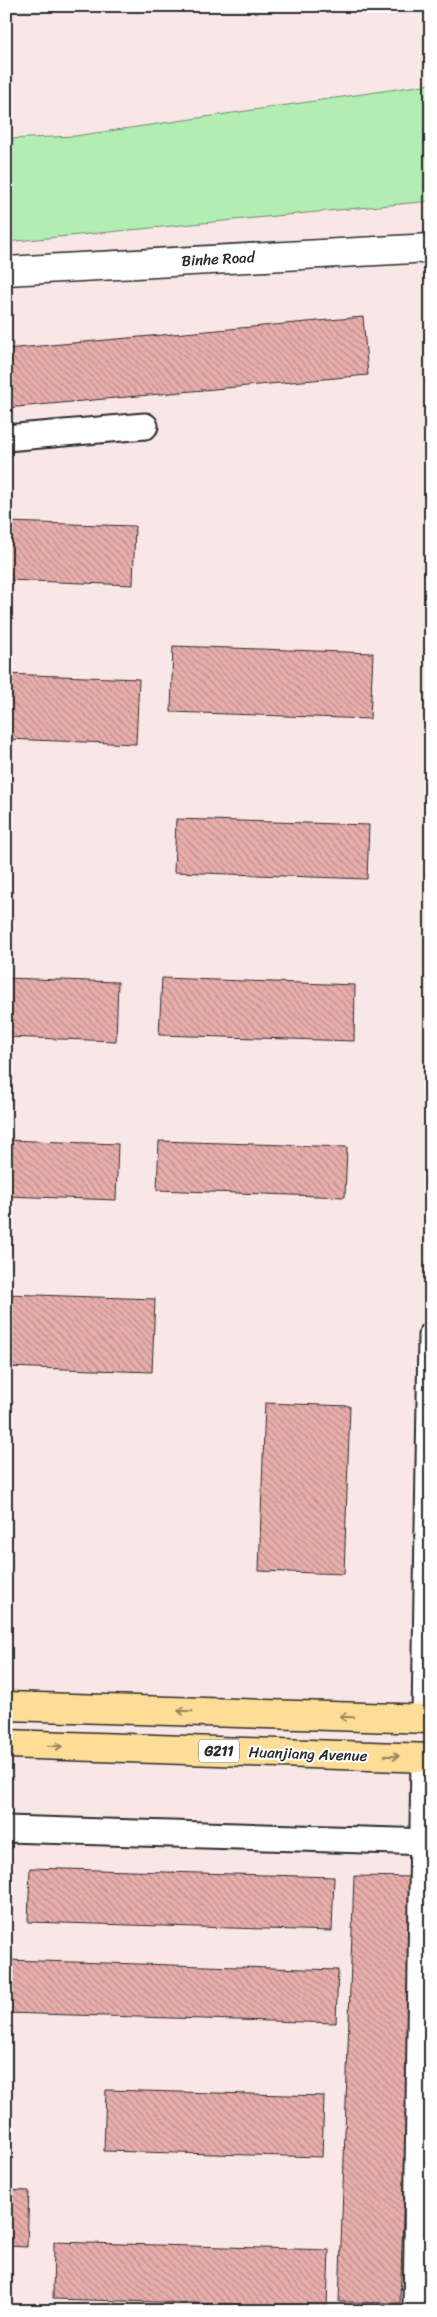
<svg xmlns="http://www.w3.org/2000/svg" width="437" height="2317" font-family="Sriracha,sans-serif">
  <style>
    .green { fill: #b2edb2; stroke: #6e8c6e }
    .building { fill: url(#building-back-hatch); stroke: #2b2b2b }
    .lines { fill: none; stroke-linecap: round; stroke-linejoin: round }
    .street-casing { stroke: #2b2b2b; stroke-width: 29 }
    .secondary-casing { stroke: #2b2b2b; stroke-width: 31 }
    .highway-casing { stroke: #2b2b2b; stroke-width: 31 }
    .street { stroke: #fff; stroke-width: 25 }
    .secondary { stroke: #fff; stroke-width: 28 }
    .highway { stroke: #fedd96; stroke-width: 28 }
    .oneway { stroke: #948460 }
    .labels { text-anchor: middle; stroke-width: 4; stroke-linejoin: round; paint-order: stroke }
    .shield { fill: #fff; stroke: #6b6b6b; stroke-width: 1 }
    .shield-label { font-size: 14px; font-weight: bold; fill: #2b2b2b }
    .street-label { font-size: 15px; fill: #2b2b2b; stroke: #fff }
  </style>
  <defs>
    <pattern id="building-back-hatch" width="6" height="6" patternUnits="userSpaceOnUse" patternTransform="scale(1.25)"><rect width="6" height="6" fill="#e9aeac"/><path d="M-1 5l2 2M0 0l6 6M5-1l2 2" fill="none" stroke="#bd8e8c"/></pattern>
  </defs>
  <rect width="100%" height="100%" fill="#f8e7e6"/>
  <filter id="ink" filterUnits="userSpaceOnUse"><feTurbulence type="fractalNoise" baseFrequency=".02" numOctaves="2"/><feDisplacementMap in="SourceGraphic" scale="10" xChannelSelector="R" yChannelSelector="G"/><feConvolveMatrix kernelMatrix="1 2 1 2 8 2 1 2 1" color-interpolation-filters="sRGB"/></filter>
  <g filter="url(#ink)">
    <!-- green -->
    <polygon class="green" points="431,84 431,201 6,242 6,139 75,136"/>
    <!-- building -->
    <g class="building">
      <polygon points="363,317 368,375 6,408 6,349"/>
      <polygon points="6,522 135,526 133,585 6,580"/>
      <polygon points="173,646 373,653 370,719 171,712"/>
      <polygon points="6,674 139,679 136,744 6,739"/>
      <polygon points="176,819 369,825 367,879 174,872"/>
      <polygon points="6,978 118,982 116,1041 6,1037"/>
      <polygon points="162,978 355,985 354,1041 159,1035"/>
      <polygon points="6,1140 118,1144 116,1200 6,1196"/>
      <polygon points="159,1141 347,1147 345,1197 157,1190"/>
      <polygon points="6,1294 155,1299 152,1372 6,1367"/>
      <polygon points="265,1403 350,1406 344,1574 259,1571"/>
      <polygon points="30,1868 334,1877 332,1931 28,1922"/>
      <polygon points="354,1876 415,1877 400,2303 339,2302"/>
      <polygon points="6,1960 338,1970 336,2023 6,2013"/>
      <polygon points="106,2090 324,2096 322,2157 104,2151"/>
      <polygon points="6,2190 29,2191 27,2247 6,2246"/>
      <polygon points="54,2242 329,2250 327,2307 53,2299"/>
    </g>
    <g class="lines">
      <defs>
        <g id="street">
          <polyline points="6,438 145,426"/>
          <polyline points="425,1719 431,1336"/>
          <polyline points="6,1829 431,1842"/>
          <polyline points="416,2311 424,1757"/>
        </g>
        <polyline id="secondary" points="6,271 431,248"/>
        <g id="highway">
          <polyline points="6,1706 431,1719"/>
          <polyline points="6,1744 431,1758"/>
        </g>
      </defs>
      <!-- street casing -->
      <use href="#street" class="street-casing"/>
      <!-- secondary casing -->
      <use href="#secondary" class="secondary-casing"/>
      <!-- highway casing -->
      <use href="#highway" class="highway-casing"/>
      <!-- street -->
      <use href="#street" class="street"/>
      <!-- secondary -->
      <use href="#secondary" class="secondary"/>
      <!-- highway -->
      <use href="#highway" class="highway"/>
    </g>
    <!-- one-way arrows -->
    <defs><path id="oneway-shaft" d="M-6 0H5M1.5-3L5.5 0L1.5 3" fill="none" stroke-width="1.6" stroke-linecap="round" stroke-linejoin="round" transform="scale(1.25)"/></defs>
    <g class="oneway">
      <use href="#oneway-shaft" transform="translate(185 1711) rotate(-178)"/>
      <use href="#oneway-shaft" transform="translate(347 1717) rotate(-178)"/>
      <use href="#oneway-shaft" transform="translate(55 1746) rotate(2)"/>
      <use href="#oneway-shaft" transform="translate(392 1756) rotate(2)"/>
    </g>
  </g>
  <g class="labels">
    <!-- shield labels -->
    <rect class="shield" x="199" y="1739.5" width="40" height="23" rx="4"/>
    <g class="shield-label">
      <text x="219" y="1756">G211</text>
    </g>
    <!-- street labels -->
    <g class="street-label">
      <text transform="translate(218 259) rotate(-3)" y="5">Binhe Road</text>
      <text transform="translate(308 1754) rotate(2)" y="5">Huanjiang Avenue</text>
    </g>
  </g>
  <!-- margin -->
  <rect width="437" height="2317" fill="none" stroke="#fff" stroke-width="25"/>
  <rect x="12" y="12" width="412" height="2292" fill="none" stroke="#2b2b2b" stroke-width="2" filter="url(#ink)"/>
</svg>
